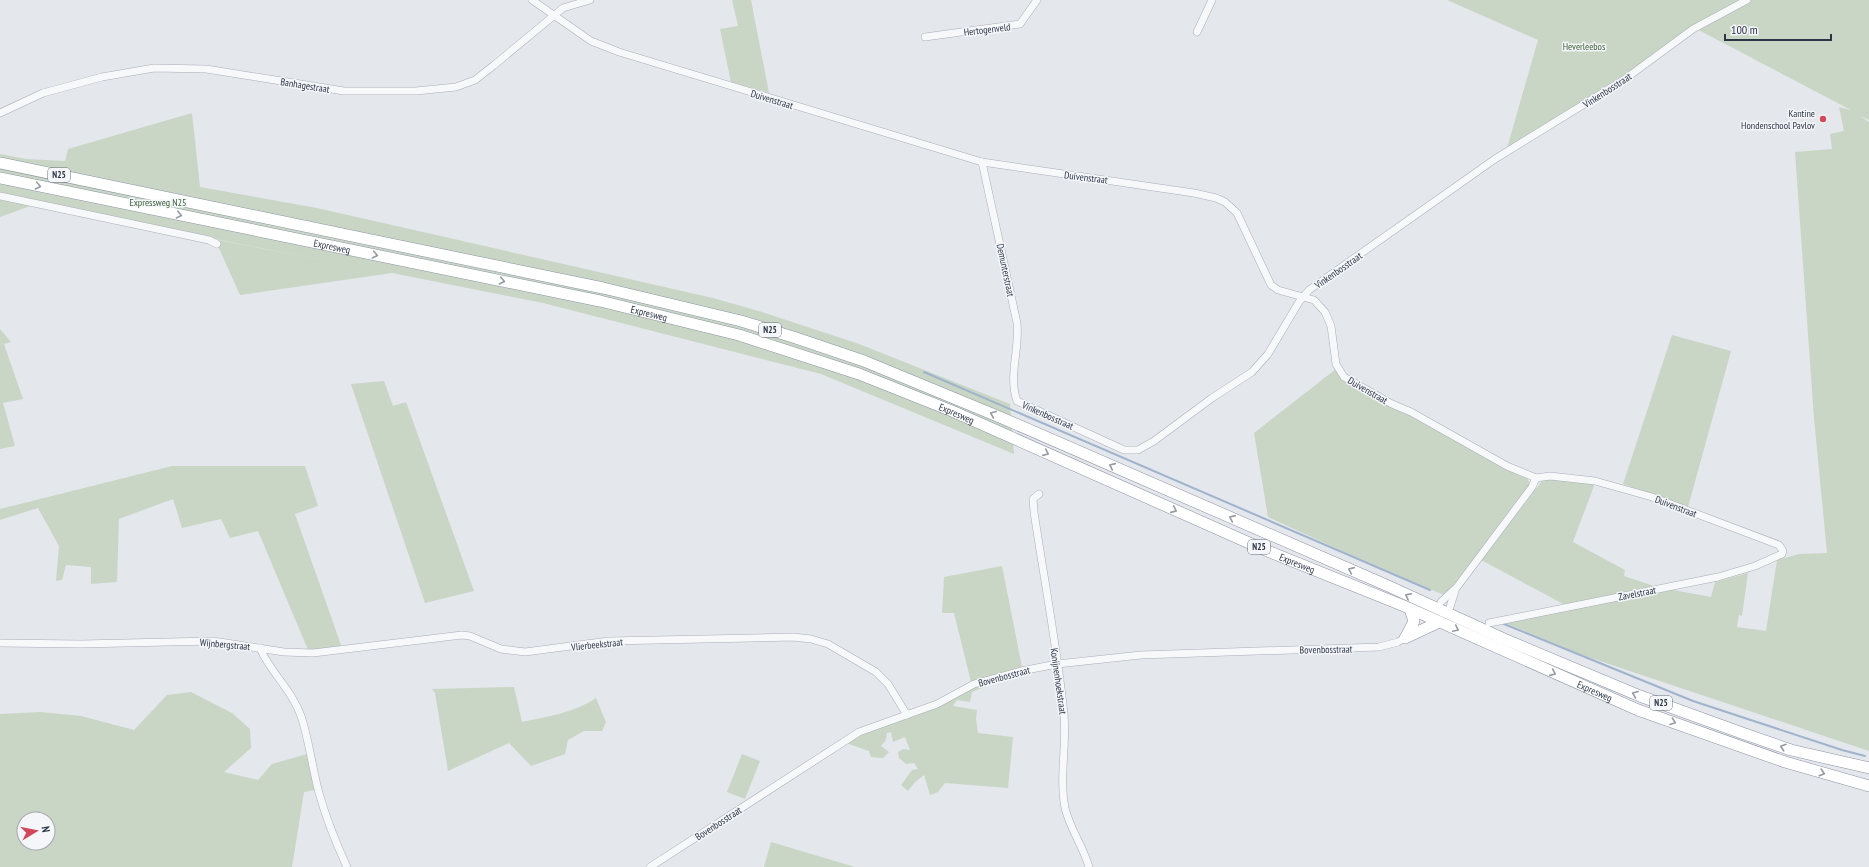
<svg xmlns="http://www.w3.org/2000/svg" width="1869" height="867" font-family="'PT Sans Narrow',sans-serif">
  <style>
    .green { fill: #c9d6c5; fill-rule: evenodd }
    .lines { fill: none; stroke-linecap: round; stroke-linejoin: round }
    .stream { stroke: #9fb4cc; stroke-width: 2 }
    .minor-casing { stroke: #a9aeb7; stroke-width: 8 }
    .highway-casing { stroke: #8b94a3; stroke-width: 12 }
    .minor { stroke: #f7f8fa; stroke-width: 7 }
    .highway { stroke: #fff; stroke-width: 11 }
    .oneway { stroke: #959aa2 }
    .poi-dot { fill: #d1495b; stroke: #f4f6f9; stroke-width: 1.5 }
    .labels { text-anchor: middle; stroke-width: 3; stroke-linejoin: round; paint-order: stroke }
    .shield { fill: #f4f6f9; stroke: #676e7b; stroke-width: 1 }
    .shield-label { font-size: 9px; font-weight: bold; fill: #2b3445 }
    .street-label { font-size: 10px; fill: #2b3445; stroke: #f4f6f9 }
    .park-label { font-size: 10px; fill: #3f6138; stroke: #f4f6f9 }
    .poi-label { font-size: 10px; fill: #2b3445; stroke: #f4f6f9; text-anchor: end }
  </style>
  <rect width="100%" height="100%" fill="#e4e7ec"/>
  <!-- green -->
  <g class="green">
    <polygon points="732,0 751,0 769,93 731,82 720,29 738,26"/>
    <polygon points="1447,0 1869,0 1869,120 1860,116 1869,122 1869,751 1582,655 1505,623 1567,606 1481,560 1542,481 1545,479 1595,483 1573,542 1625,570 1624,576 1657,587 1711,597 1715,582 1748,573 1742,616 1739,615 1737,627 1766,631 1777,560 1799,554 1827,553 1814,418 1795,152 1832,149 1830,134 1844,131 1839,107 1851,110 1693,27 1636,67 1507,148 1538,40"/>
    <polygon points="192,113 200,187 317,208 713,298 762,312 859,344 1010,404 1014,454 821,374 543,303 392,273 240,295 217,244 218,240 337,263 36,204 0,217 0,154 26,159 65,161 68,149"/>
    <polygon points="0,329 11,342 4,344 23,399 3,403 15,446 0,449"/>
    <polygon points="1672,335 1731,351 1688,507 1623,484"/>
    <polygon points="1336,369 1337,373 1348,382 1527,478 1530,484 1528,488 1452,587 1444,595 1342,551 1268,517 1254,433"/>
    <polygon points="384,381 393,406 406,402 474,591 425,603 351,384"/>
    <polygon points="172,466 305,466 318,506 295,514 342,648 308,650 258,531 230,538 221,519 182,528 173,499 119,519 117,582 91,584 91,567 66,565 62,580 56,581 59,546 38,508 0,520 0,509"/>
    <polygon points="1002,566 1022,667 1021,671 988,680 989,685 972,692 970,702 957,700 953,706 977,710 976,719 978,733 1013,737 1008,788 945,783 938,792 930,795 924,775 914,783 908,791 901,785 912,770 918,769 914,763 906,764 899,758 898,752 903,749 910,750 905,737 893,742 891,732 887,733 886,740 881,746 889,752 883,758 871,757 869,751 843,742 937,704 971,682 954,613 942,613 944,577"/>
    <path d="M 514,687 L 522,722 C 546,717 576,712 596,698 L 606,722 L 602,731 L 584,731 L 568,740 L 565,754 L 531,766 L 509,743 L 448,771 L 435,693 L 432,689 Z"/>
    <path d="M 191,692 L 232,713 L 250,729 L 251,748 L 224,772 L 258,780 L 272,764 L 307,754 L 314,790 L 304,792 L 292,867 L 0,867 L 0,714 L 40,712 L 81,716 L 134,730 L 167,695 ZM 24,819 L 48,819 L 48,843 L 24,843 Z"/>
    <polygon points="742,754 760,761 745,799 727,792"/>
    <polygon points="771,842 855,867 764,867"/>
  </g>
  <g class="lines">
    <!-- stream -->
    <g class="stream">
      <polyline points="924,372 1430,590"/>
      <polyline points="1504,624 1693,701 1842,750 1865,756"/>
    </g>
    <defs>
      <g id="minor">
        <polyline points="532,0 591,41 619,52 982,162 1194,193 1216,198 1225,202 1237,213 1271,285 1278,290 1314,300 1325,312 1331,326 1336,364 1344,377 1392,404 1411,412 1507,466 1536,478 1550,476 1595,481 1652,497 1779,545 1783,551 1782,554 1755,566 1718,577 1489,623"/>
        <polyline points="1197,32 1212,0"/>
        <polyline points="925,37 1020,24 1037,0"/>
        <polyline points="0,113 43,93 102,77 154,68 206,69 344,91 416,91 456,87 475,80 493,66 563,8 590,0"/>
        <path d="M 982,162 L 1017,323 C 1020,349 1008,375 1017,401 L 1124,450 L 1138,450 L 1154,441 L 1212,398 L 1252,372 L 1268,354 L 1299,302 L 1309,290 L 1495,159 L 1625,79 L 1693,29 L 1747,0"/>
        <polyline points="0,196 209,240 217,244"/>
        <path d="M 1039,494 L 1033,499 L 1034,512 C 1044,579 1057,646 1064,714 C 1067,744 1059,777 1065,808 C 1070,829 1083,846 1089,867"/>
        <polyline points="1441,602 1457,587 1532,487 1536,478"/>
        <polyline points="1450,607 1455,591"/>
        <polyline points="0,643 81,644 213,641 284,652 313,653 462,635 470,636 501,649 525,652 609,641 793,637 811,639 828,644 876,672 888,684 907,715"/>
        <path d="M 260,648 C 270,672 292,690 301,716 C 309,740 312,767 319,793 C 326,818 336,843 347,867"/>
        <polyline points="650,867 859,732 937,704 974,684 1021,671 1057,664 1141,655 1379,647 1398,642 1405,638"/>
      </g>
      <g id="highway">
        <polyline points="0,163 603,288 741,321 793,337 864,361 1002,418 1386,585 1504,639 1640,696 1742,733 1791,750 1869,768"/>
        <path id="s1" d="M 0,178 L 600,301 L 739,335 L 859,374 L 952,411 L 1265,550 L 1404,606 L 1638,710 L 1785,762 L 1869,786"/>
        <polyline points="1406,637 1414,621 1410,609"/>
        <polyline points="1405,638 1439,622"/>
      </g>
    </defs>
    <!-- minor casing -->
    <use href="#minor" class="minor-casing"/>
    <!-- highway casing -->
    <use href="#highway" class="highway-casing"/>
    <!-- minor -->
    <use href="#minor" class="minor"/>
    <!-- highway -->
    <use href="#highway" class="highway"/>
  </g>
  <!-- one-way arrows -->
  <defs><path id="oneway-chevron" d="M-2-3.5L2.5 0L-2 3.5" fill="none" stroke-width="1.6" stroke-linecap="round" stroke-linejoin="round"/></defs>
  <g class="oneway">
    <use href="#oneway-chevron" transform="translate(38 186) rotate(12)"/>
    <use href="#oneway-chevron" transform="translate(179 215) rotate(12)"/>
    <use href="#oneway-chevron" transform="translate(375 255) rotate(12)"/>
    <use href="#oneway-chevron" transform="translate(502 281) rotate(12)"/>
    <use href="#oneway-chevron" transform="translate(993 414) rotate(-157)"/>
    <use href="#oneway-chevron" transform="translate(1046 453) rotate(24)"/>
    <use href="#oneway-chevron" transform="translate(1112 466) rotate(-156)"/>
    <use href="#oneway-chevron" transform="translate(1174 510) rotate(24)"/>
    <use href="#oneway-chevron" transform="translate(1232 518) rotate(-156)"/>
    <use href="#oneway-chevron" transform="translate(1351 570) rotate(-156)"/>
    <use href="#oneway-chevron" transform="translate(1408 596) rotate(-153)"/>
    <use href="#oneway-chevron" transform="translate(1456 629) rotate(25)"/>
    <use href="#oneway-chevron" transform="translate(1553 673) rotate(24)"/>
    <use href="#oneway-chevron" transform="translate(1635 694) rotate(-158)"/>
    <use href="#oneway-chevron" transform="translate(1673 722) rotate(20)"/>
    <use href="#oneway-chevron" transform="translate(1783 747) rotate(-162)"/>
    <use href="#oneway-chevron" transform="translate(1822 773) rotate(16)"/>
  </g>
  <!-- markers -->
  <circle class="poi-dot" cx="1823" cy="119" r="4"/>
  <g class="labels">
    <!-- shield labels -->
    <g class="shield">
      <rect x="48" y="168" width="22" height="14" rx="3"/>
      <rect x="759" y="323" width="22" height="14" rx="3"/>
      <rect x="1248" y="540" width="22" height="14" rx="3"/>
      <rect x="1650" y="696" width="22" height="14" rx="3"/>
    </g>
    <g class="shield-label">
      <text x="59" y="178">N25</text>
      <text x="770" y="333">N25</text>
      <text x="1259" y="550">N25</text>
      <text x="1661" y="706">N25</text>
    </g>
    <!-- street labels -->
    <g class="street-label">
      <text transform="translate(987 29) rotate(-7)" y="4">Hertogenveld</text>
      <text transform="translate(305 85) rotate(9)" y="4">Banhagestraat</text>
      <text transform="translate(1607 90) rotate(-33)" y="4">Vinkenbosstraat</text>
      <text transform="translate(772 99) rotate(17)" y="4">Duivenstraat</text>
      <text transform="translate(1086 177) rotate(7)" y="4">Duivenstraat</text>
      <text dy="4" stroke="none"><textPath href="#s1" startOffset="339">Expresweg</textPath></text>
      <text transform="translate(1006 270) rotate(78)" y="4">Demunterstraat</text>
      <text transform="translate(1338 270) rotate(-35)" y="4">Vinkenbosstraat</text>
      <text dy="4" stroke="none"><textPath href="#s1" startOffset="663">Expresweg</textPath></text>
      <text transform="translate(1368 390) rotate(30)" y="4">Duivenstraat</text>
      <text dy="4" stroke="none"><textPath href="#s1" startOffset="987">Expresweg</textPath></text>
      <text transform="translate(1048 415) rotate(24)" y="4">Vinkenbosstraat</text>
      <text transform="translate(1676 506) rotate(21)" y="4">Duivenstraat</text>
      <text dy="4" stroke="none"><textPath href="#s1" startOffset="1359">Expresweg</textPath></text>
      <text transform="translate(1637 593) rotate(-11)" y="4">Zavelstraat</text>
      <text transform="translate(225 644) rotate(5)" y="4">Wijnbergstraat</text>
      <text transform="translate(597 644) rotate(-6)" y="4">Vlierbeekstraat</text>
      <text transform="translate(1326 649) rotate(-1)" y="4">Bovenbosstraat</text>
      <text transform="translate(1004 676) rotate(-15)" y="4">Bovenbosstraat</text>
      <text transform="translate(1059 681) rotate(82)" y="4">Konijnenhoekstraat</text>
      <text dy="4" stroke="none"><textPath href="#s1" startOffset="1683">Expresweg</textPath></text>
      <text transform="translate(718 823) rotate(-33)" y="4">Bovenbosstraat</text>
    </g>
    <!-- park labels -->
    <g class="park-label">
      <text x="1584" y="50">Heverleebos</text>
      <text x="158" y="206">Expressweg N25</text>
    </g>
    <!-- poi labels -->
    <g class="poi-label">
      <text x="1815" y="117">Kantine<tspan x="1815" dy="12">Hondenschool Pavlov</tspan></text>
    </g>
  </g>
  <!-- north arrow -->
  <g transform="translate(36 831) rotate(80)"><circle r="19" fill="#f4f6f9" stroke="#a4a8b1"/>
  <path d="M0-3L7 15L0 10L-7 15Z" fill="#d1495b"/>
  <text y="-6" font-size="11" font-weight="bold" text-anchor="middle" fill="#2b3445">N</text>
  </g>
  <!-- scale -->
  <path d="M1725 34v6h106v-6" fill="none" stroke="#2b3445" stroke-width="2"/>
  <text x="1731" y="34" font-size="12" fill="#2b3445" stroke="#f4f6f9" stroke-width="3" paint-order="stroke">100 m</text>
</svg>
